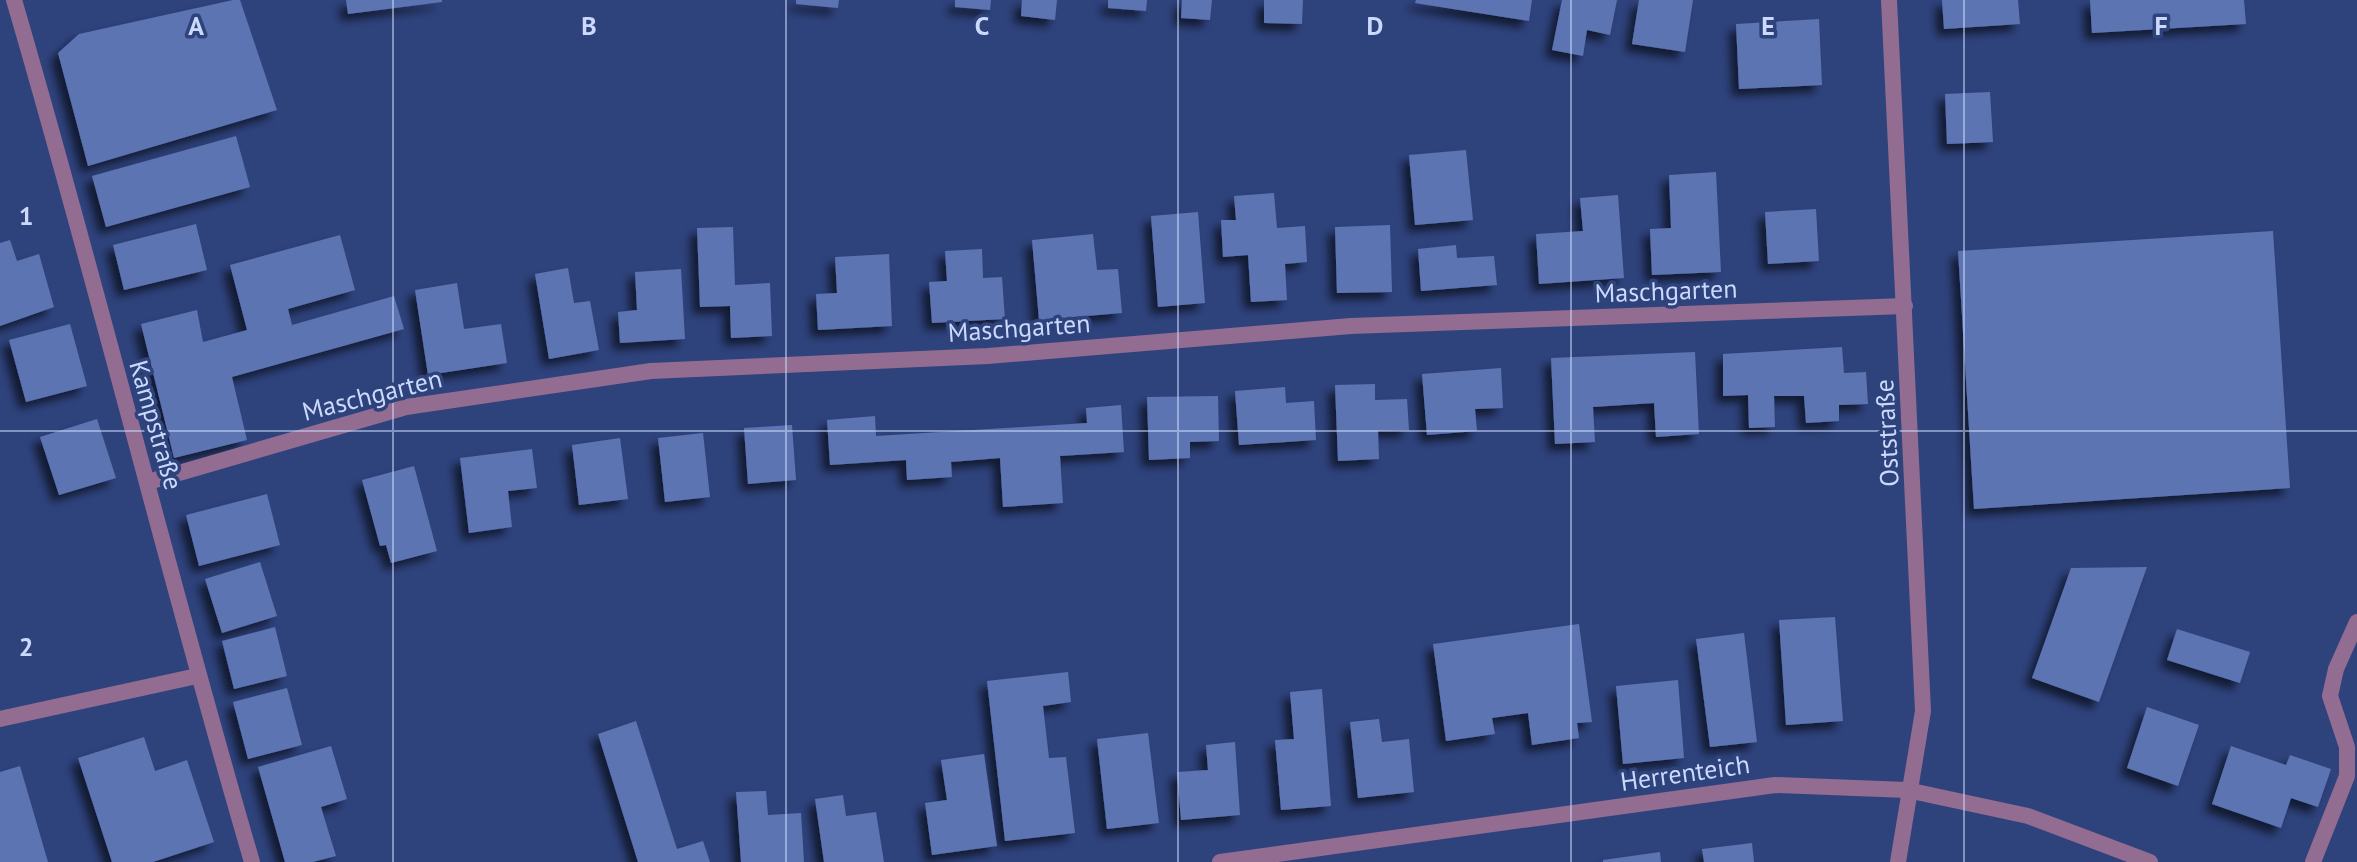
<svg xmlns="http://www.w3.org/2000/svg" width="2357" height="862" font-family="'PT Sans',sans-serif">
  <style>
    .building { fill: #5c74b2; filter: url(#shadow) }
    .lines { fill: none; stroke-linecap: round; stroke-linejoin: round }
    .service { stroke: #936c92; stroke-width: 16 }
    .minor { stroke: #936c92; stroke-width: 16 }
    .tertiary { stroke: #936c92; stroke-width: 16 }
    .grid { fill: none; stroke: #cbd9fc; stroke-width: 2; stroke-opacity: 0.55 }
    .labels { text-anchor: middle; stroke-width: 7; stroke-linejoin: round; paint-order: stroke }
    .street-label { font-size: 26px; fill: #cbd9fc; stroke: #2e427c }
    .grid-label { font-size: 26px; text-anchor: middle; font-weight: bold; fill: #cbd9fc; stroke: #2e427c; stroke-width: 7; stroke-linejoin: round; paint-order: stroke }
  </style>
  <defs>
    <filter id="shadow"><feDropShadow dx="-7" dy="7" stdDeviation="4" flood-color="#0009"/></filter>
  </defs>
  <rect width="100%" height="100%" fill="#2e427c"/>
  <!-- building -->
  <g class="building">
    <polygon points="233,0 240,0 277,110 88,166 58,53 79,34"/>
    <polygon points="346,0 442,0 442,2 348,14"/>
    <polygon points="796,0 839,0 838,8 796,4"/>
    <polygon points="955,0 991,0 990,10 955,7"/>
    <polygon points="1022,0 1057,0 1055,20 1021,16"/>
    <polygon points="1108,0 1147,0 1146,11 1108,8"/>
    <polygon points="1182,0 1212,0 1210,20 1181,18"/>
    <polygon points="1264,0 1303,0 1302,24 1264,23"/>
    <polygon points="1416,0 1532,0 1529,21 1415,3"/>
    <polygon points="1562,0 1617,0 1610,35 1587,30 1583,56 1552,50"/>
    <polygon points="1639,0 1693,0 1685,52 1632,44"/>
    <polygon points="1942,0 2018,0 2020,24 1944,29"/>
    <polygon points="2090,0 2244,0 2246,24 2092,33"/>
    <polygon points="1819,19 1822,85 1739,89 1736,24"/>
    <polygon points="1990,92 1993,142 1947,144 1945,94"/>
    <polygon points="236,136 250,187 106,227 92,176"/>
    <polygon points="1466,150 1473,220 1415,225 1409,155"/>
    <polygon points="1716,172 1721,272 1652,275 1650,229 1671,228 1669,175"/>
    <polygon points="1274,193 1277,228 1305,226 1307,262 1285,264 1287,300 1251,302 1248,255 1223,257 1221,220 1236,220 1234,196"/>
    <polygon points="1618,195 1624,278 1539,284 1536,234 1583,231 1580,198"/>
    <polygon points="1816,209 1819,261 1768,264 1765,212"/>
    <polygon points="1198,212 1205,303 1158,307 1151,216"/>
    <polygon points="196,224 207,270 124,290 113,245"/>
    <polygon points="1390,225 1392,292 1337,293 1335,227"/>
    <polygon points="733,227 735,285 770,283 772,336 731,338 730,306 700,307 697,228"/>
    <polygon points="2273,231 2290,488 1974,509 1958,251"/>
    <polygon points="1093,234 1097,270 1118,269 1122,313 1039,320 1032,240"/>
    <polygon points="340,235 355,290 288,309 292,325 394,296 404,329 232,377 247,440 174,458 141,324 197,310 203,342 247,330 230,265"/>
    <polygon points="10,240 17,261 39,254 54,307 0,326 0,243"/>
    <polygon points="1456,245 1457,258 1494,256 1497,285 1421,291 1418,249"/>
    <polygon points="982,249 983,278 1002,277 1005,319 932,323 929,282 947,281 945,251"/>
    <polygon points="889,254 892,326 818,330 816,294 837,293 835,257"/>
    <polygon points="568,268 574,303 590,301 599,350 549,359 535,274"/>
    <polygon points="681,269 685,339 620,343 618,312 637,310 635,272"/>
    <polygon points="457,283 464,329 501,324 507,363 428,375 415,290"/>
    <polygon points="70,324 87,386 26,402 9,340"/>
    <polygon points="1842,347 1844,373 1866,372 1868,404 1839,405 1839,421 1806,423 1804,396 1774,396 1775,427 1749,428 1748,395 1723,396 1723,354"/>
    <polygon points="1695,352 1699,434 1656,437 1654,403 1593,407 1595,442 1555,444 1551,358"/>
    <polygon points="1501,368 1503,408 1475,409 1477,431 1427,435 1422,374"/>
    <polygon points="1375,384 1375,400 1407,399 1409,430 1378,431 1379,459 1338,461 1335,385"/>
    <polygon points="1285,387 1286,403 1314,401 1316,440 1239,445 1235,391"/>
    <polygon points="1218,396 1219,441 1190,442 1190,458 1149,460 1147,397"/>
    <polygon points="1121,405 1124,452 1060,456 1063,503 1003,507 1000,458 951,462 952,477 907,480 906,460 830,465 827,420 875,416 876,436 1087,423 1086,408"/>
    <polygon points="97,419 116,478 59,495 40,437"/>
    <polygon points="792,425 796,480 748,484 744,428"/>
    <polygon points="703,433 710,497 665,502 658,438"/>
    <polygon points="620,438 628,499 579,505 572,445"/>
    <polygon points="532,449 537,488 508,491 512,527 469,533 460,458"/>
    <polygon points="414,466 437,551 391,563 386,545 380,546 362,480"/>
    <polygon points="267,494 280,545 199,566 186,515"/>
    <polygon points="260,562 277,616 222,633 205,579"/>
    <polygon points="2147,567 2099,702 2032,678 2071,568"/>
    <polygon points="1835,617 1843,721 1786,725 1779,620"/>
    <polygon points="1579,624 1592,722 1577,723 1579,738 1532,745 1528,713 1492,718 1495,734 1446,741 1433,644"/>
    <polygon points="275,627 287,676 234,689 222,641"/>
    <polygon points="2177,629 2250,652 2240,683 2167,660"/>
    <polygon points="1744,633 1757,742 1710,747 1696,639"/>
    <polygon points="1068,672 1071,702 1043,706 1049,758 1066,757 1075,833 1005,841 987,681"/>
    <polygon points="1678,680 1684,758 1623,764 1616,686"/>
    <polygon points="287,688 302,745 248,759 233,702"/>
    <polygon points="1322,689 1331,806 1281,810 1275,740 1294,739 1290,692"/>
    <polygon points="2147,707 2199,725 2178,786 2127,768"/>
    <polygon points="1379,719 1382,742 1409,739 1414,792 1358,798 1350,722"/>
    <polygon points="636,721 677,849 703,841 710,862 638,862 598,734"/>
    <polygon points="1148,733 1159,823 1107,829 1097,739"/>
    <polygon points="144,737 155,771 187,760 214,842 153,862 112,862 78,758"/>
    <polygon points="1235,742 1240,815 1181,820 1177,772 1208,770 1206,745"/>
    <polygon points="331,746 347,799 321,807 336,856 313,862 285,862 258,767"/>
    <polygon points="2231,746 2286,765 2290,755 2331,769 2318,807 2291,798 2281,828 2212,804"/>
    <polygon points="984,754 997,846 932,855 925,803 947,800 941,760"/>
    <polygon points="20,766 48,862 0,862 0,772"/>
    <polygon points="766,791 768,815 801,813 804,862 741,862 736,792"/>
    <polygon points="843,795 846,816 876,812 884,862 824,862 815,799"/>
    <polygon points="1752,843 1754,862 1704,862 1702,849"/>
    <polygon points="1660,852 1661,862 1603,862 1603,860"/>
  </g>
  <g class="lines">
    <!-- service -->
    <polyline class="service" points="2313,862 2347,776 2347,747 2330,696 2336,669 2357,622"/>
    <!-- minor -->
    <g class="minor">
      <polyline points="1889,0 1923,711 1898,862"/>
      <polyline points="148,482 406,407 651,371 988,356 1351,326 1905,306"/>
      <polyline points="0,719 197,676"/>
    </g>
    <!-- tertiary -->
    <g class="tertiary">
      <path d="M 14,0 C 98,286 168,576 252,862"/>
      <polyline points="1220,862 1775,785 1907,790 2028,816 2150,862"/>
    </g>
  </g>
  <!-- grid -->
  <path class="grid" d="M 393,0 L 393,862M 786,0 L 786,862M 1178,0 L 1178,862M 1571,0 L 1571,862M 1964,0 L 1964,862M 0,431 L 2357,431"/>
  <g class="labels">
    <!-- street labels -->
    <g class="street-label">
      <text transform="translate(1666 291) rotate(-2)" y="9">Maschgarten</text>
      <text transform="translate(1019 328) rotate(-4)" y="9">Maschgarten</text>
      <text transform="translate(372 395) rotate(-14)" y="9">Maschgarten</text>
      <text transform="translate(156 425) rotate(74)" y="9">Kampstraße</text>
      <text transform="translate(1887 433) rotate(-93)" y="9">Oststraße</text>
      <text transform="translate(1685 773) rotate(-8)" y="9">Herrenteich</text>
    </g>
  </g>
  <g class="grid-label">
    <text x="196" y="35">A</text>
    <text x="589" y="35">B</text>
    <text x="982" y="35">C</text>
    <text x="1375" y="35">D</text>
    <text x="1768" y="35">E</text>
    <text x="2161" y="35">F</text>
    <text x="26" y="225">1</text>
    <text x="26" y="656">2</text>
  </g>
</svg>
